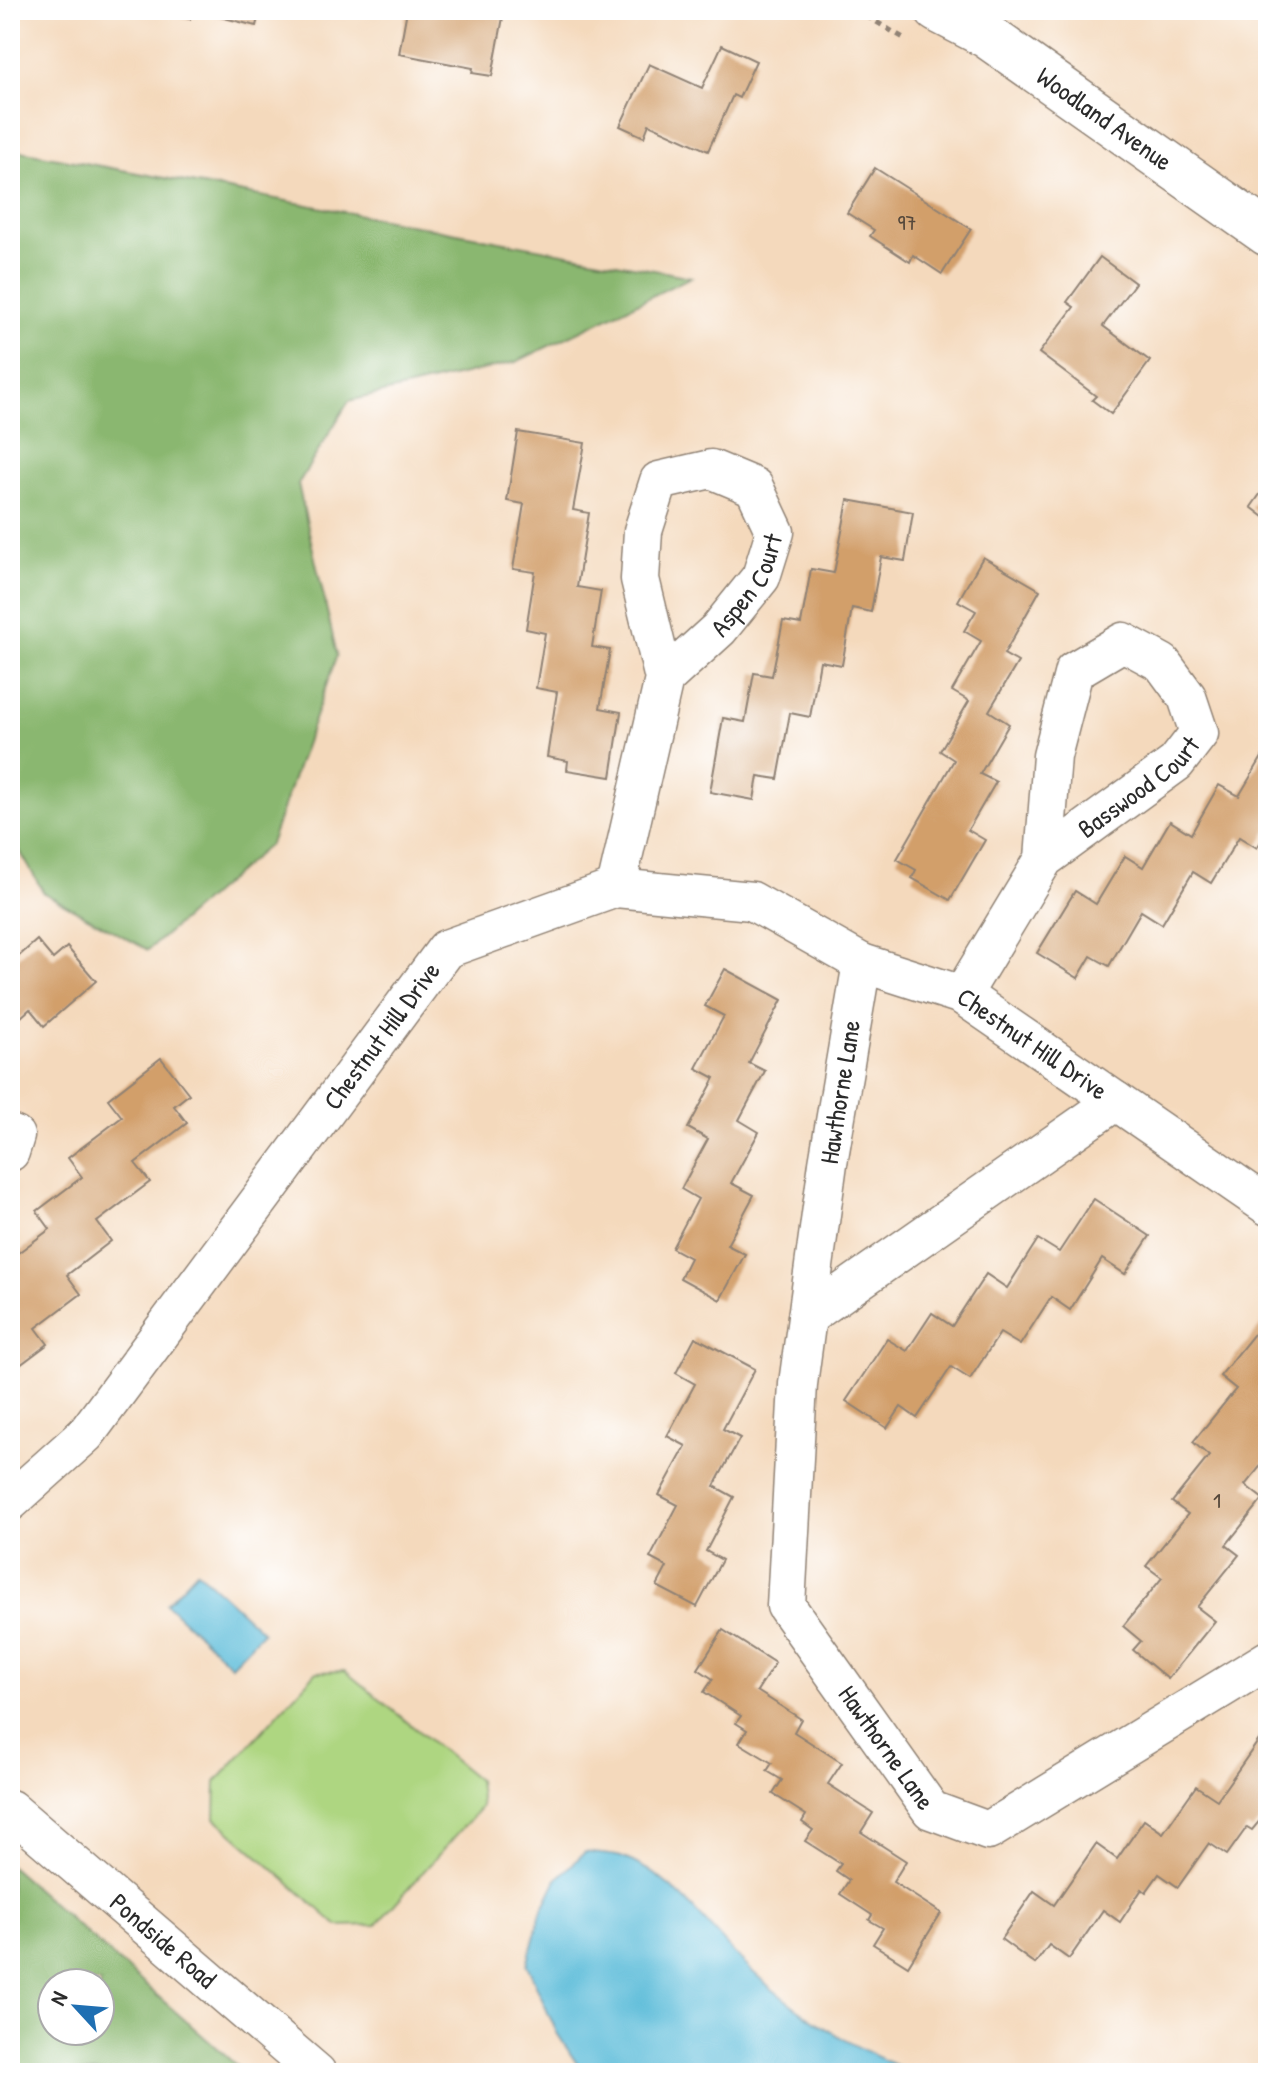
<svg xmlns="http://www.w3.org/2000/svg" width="1278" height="2083" font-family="'Patrick Hand',sans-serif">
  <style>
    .green { fill: #aed681; stroke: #6c8056; stroke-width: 2 }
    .forest { fill: #8ab76f; stroke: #5a714d; stroke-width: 2; fill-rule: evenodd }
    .water { fill: #5bbcd9; stroke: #437482; stroke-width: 2 }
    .building { fill: #d29f6a }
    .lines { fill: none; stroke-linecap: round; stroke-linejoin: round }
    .minor-casing { stroke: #908274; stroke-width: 41 }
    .tertiary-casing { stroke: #908274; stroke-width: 47 }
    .path { stroke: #908274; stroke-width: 5; stroke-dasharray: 6 6; stroke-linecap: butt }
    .minor { stroke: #fff; stroke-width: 38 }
    .tertiary { stroke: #fff; stroke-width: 44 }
    .labels { text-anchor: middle; stroke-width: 6; stroke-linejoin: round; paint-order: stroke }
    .number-label { font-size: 22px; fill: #55483b }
    .street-label { font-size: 26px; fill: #2b2b2b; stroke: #fff }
  </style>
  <rect width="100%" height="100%" fill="#fff"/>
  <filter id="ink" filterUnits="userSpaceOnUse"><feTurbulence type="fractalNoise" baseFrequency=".0125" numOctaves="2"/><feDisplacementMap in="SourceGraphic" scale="16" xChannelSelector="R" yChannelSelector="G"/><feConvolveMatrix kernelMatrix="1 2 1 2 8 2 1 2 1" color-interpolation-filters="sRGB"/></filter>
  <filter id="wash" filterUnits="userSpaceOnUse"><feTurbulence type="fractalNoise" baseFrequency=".006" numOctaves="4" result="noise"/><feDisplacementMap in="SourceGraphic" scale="32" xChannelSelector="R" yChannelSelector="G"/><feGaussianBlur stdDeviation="1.8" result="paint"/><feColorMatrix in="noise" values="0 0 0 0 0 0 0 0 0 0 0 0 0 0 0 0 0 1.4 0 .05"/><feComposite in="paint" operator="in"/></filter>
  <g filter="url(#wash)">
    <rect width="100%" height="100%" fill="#f4d9bc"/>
    <!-- green -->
    <polygon class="green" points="345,1671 478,1780 481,1807 376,1925 338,1926 215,1818 216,1782 316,1672"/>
    <!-- forest -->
    <g class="forest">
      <polygon points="10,149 691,277 516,362 349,401 298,484 337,655 270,844 148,950 44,893 10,834"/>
      <path d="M 10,1866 L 245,2073 L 10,2073 ZM 52,1983 L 100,1983 L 100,2031 L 52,2031 Z"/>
    </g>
    <!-- water -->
    <g class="water">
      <polygon points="197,1571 263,1632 231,1665 166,1604"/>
      <path d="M 585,1852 C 596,1854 610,1854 621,1857 C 678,1877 711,1934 754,1973 C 799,2015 857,2051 915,2073 L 583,2073 L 557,2033 L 527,1965 L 541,1912 L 557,1879 Z"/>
    </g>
    <g id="blocks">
      <!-- building -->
      <g class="building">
        <polygon points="166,10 192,10 190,19 166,13"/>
        <polygon points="193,10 260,10 256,26"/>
        <polygon points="407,10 491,10 504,12 492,76 472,73 473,68 399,54"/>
        <polygon points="722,45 756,61 739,98 733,95 708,151 649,124 644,137 620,126 649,64 702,88"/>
        <polygon points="875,168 971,229 942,274 913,255 910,262 870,236 874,230 847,213"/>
        <polygon points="1100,257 1135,283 1103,326 1150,361 1111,414 1092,400 1096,396 1039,353 1074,307 1067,302"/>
        <polygon points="518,432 585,443 573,510 589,513 577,587 601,591 592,647 610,650 600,708 621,712 611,777 567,770 568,761 547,757 557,692 536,688 545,633 526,629 535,572 513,569 524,504 507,501"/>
        <polygon points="1268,483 1268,520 1251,507"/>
        <polygon points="848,500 913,512 905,561 881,557 871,612 852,608 842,665 820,661 810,717 790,713 778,779 758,776 754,800 710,792 723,718 745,722 754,673 772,676 783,621 801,624 811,569 834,573"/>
        <polygon points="983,557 1040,590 1004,654 1018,662 989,711 1009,724 980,774 996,782 968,830 985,840 950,900 912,878 916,870 897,859 954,760 940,751 969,701 952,691 981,641 964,631 976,611 958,601"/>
        <polygon points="1268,747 1268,830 1257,848 1239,837 1211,883 1193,872 1162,924 1141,911 1109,966 1091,956 1078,978 1037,953 1075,891 1096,904 1125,856 1143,867 1170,821 1191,834 1219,785 1239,796"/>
        <polygon points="37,940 53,959 67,947 96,981 44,1026 30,1009 10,1027 10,964"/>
        <polygon points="725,969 782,1000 749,1063 765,1071 739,1120 759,1132 731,1183 754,1195 727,1245 745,1254 720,1300 680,1278 690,1258 672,1248 698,1199 681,1189 708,1139 688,1128 715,1078 696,1068 724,1016 705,1006"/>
        <polygon points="161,1058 189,1094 174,1106 187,1123 135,1163 150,1182 97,1222 111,1241 67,1275 81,1294 36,1328 48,1344 12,1371 10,1368 10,1289 20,1282 10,1270 10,1259 50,1229 37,1211 82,1177 68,1158 122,1117 108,1099"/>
        <polygon points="1094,1199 1150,1236 1125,1274 1102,1259 1070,1310 1051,1297 1020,1345 1000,1333 970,1379 951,1367 917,1418 901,1407 887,1428 846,1401 887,1339 907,1351 932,1313 952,1326 986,1274 1007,1288 1038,1239 1059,1252"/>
        <polygon points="1262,1324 1268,1329 1268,1457 1245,1485 1263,1499 1226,1545 1239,1555 1197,1607 1215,1621 1168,1679 1133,1650 1141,1641 1123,1626 1162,1578 1146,1566 1188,1514 1172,1502 1209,1456 1193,1442 1236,1389 1220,1376"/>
        <polygon points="695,1337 755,1369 723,1429 740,1438 714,1486 734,1497 706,1551 722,1560 697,1607 657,1586 667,1567 650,1558 678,1505 659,1495 686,1446 667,1436 695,1384 676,1373"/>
        <polygon points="723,1630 775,1663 757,1691 801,1719 794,1732 842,1763 828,1784 873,1813 861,1832 906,1861 893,1882 941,1913 908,1966 873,1944 883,1928 869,1920 872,1915 840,1894 849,1880 836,1871 841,1864 805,1841 813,1830 802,1822 806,1815 773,1794 782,1780 767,1771 772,1763 739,1743 747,1730 736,1723 741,1716 704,1692 713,1679 698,1669"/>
        <polygon points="1259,1740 1268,1747 1268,1811 1252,1830 1247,1827 1227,1855 1209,1843 1178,1887 1159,1874 1146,1892 1142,1889 1120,1922 1103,1910 1069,1959 1049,1945 1035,1964 1001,1939 1034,1891 1054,1905 1096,1844 1117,1859 1144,1820 1163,1833 1196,1786 1217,1800"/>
      </g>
    </g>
  </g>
  <g filter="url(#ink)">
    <use href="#blocks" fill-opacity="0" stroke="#908274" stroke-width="2"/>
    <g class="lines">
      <defs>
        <g id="minor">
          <path id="s1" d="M 616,888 L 664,679 L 719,629 L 761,577 L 775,532 L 754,487 L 711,469 L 659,481 L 643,531 L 640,579 L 664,679"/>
          <path id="s2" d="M 862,963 L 828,1163 L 798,1384 L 786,1606 L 931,1810 L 988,1831 L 1268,1660"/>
          <path id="s3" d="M 962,995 L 1044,859 L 1176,763 L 1199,733 L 1187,697 L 1162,663 L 1123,642 L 1074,671 L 1052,756 L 1044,859"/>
          <polyline points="10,1134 15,1136 10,1152"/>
          <polyline points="807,1317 1116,1101"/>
          <path id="s4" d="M 10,1502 L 86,1434 L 446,949 L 616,888 L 752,901 L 862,963 L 962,995 L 1268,1206"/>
          <path id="s5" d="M 10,1809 L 317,2073"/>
        </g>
        <g id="tertiary">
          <path id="s6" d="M 937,10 L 987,36 L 1268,234"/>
        </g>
      </defs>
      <!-- minor casing -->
      <use href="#minor" class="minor-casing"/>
      <!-- tertiary casing -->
      <use href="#tertiary" class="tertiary-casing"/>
      <!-- path -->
      <polyline class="path" points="856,10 907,40"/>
      <!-- minor -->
      <use href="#minor" class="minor"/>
      <!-- tertiary -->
      <use href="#tertiary" class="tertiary"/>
    </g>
  </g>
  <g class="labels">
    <!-- number labels -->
    <g class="number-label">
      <text x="907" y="230">97</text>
      <text x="1217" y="1508">1</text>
    </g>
    <!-- street labels -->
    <g class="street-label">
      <text dy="9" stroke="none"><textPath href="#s6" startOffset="200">Woodland Avenue</textPath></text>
      <text dy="9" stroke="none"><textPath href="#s1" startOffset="342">Aspen Court</textPath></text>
      <text dy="9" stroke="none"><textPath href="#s3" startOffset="278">Basswood Court</textPath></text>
      <text dy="9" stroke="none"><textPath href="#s4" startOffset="598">Chestnut Hill Drive</textPath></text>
      <text dy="9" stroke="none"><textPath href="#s4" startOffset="1340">Chestnut Hill Drive</textPath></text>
      <text transform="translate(840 1092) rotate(-81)" y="9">Hawthorne Lane</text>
      <text dy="9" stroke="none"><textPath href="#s2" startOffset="822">Hawthorne Lane</textPath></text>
      <text dy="9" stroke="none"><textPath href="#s5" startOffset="202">Pondside Road</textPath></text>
    </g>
  </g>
  <!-- margin -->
  <rect width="1278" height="2083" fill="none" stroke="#fff" stroke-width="40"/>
  <!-- north arrow -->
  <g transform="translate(76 2007) rotate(296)"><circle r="38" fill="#ffffff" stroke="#aaaaaa" stroke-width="2"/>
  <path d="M0-6L14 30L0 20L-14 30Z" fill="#1f6fb2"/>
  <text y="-12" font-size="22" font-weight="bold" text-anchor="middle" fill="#2b2b2b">N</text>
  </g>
</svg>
